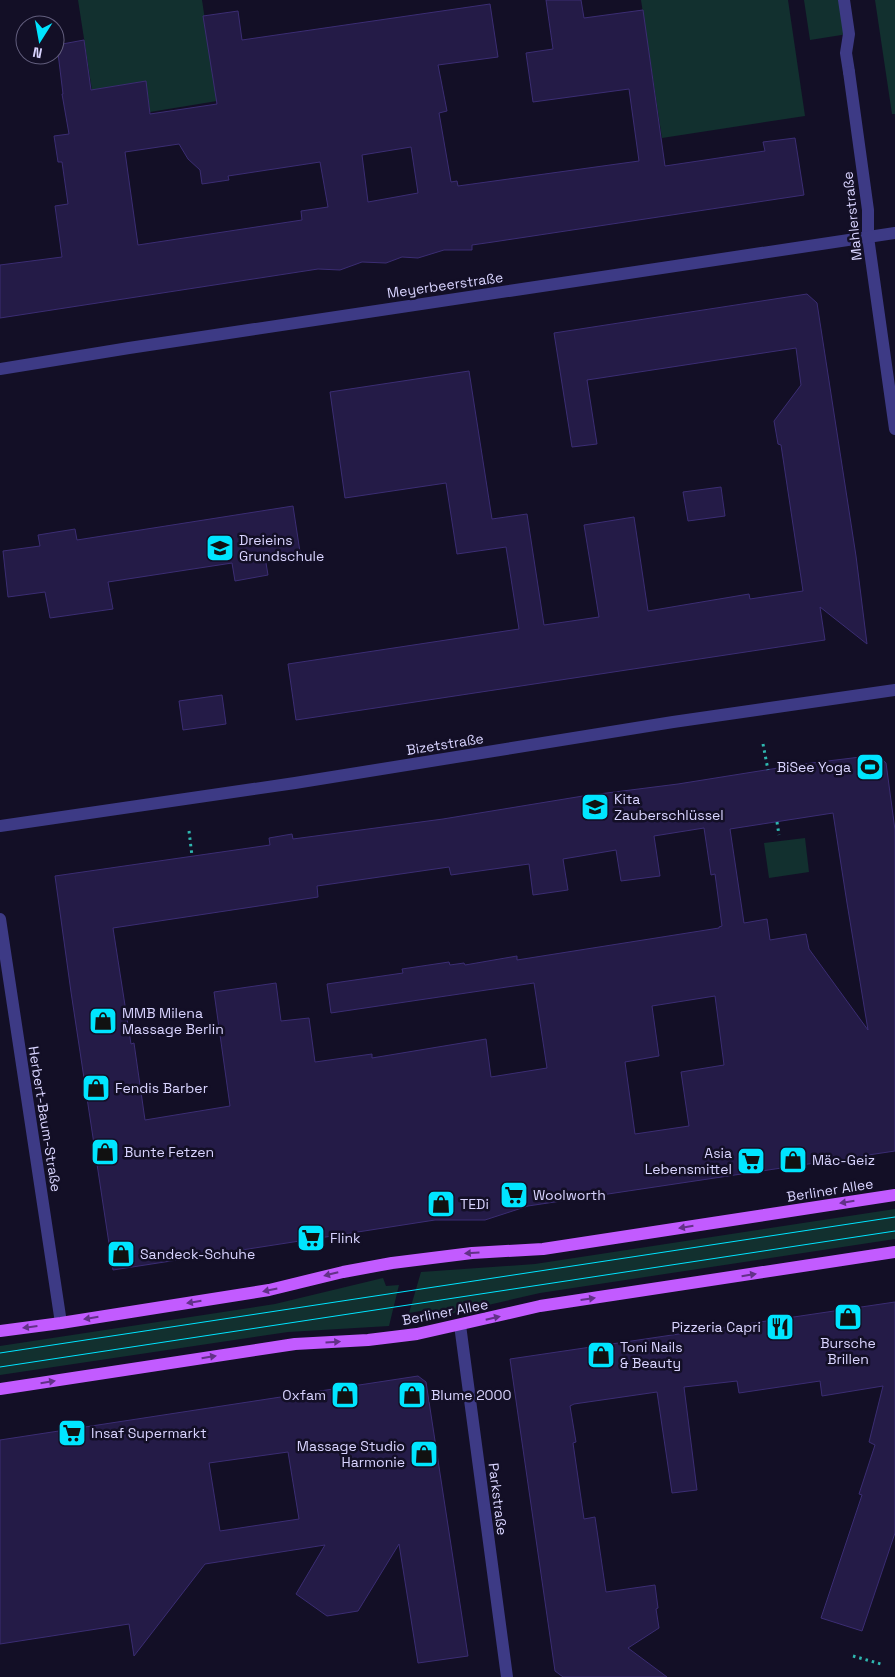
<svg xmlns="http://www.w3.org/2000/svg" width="895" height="1677" font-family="'Space Grotesk',sans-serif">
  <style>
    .green { fill: #12302f }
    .building { fill: #241b47; stroke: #3b2d73; fill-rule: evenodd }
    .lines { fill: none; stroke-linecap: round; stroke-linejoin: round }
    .path { stroke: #2fb8b0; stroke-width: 3; stroke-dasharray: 2.5 4; stroke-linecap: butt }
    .pedestrian { stroke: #3d3a85; stroke-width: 12 }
    .minor { stroke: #3d3a85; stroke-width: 12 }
    .primary { stroke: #c25bff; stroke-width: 12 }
    .tram { stroke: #00e5ff; stroke-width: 1 }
    .oneway { fill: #623188 }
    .labels { text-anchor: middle; stroke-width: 5; stroke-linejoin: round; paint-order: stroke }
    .street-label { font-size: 14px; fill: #d9d4ff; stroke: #130f26 }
    .poi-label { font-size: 14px; fill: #d9d4ff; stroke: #130f26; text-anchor: start }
  </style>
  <rect width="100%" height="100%" fill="#130f26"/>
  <!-- green -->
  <g class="green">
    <polygon points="78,0 202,0 217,101 150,112 146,81 92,90"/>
    <polygon points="641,0 788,0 805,116 662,138"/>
    <polygon points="804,0 849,0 854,33 810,40"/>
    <polygon points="875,0 895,0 895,114 892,114"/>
    <polygon points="805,838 809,872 769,878 764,843"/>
    <polygon points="895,1209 895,1239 540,1293 427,1319 426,1310 409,1313 421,1272 535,1264"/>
    <polygon points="383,1278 386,1286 399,1285 389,1326 288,1332 0,1375 0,1346 275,1304"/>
  </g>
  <!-- building -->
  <g class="building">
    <path d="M 546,0 L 581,0 L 584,18 L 643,10 L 665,166 L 765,151 L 763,142 L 795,138 L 804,195 L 493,242 L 472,245 L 472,250 L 444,250 L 418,258 L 402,257 L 386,263 L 362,262 L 340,270 L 318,269 L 0,318 L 0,265 L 62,257 L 55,206 L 68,204 L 62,162 L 58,162 L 54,136 L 69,134 L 62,94 L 63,94 L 57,45 L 84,40 L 91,90 L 146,81 L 150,114 L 217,104 L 203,16 L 238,11 L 242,40 L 490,4 L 498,57 L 438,65 L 447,111 L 439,113 L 451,182 L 457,181 L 458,186 L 639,161 L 629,89 L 533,102 L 526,53 L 553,49 ZM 179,144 L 188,159 L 200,170 L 202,184 L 229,180 L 228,176 L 320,162 L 328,207 L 301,211 L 302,220 L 138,245 L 125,152 ZM 411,147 L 418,193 L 368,202 L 362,155 Z"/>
    <polygon points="807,294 817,303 856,556 867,644 820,607 825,640 296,720 288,664 519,629 506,547 457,554 446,483 345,498 330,392 469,371 492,519 527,514 544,625 599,617 584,525 634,517 648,611 749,594 750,599 803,591 781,445 778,444 774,421 801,385 796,348 587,380 597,444 572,447 554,333"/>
    <polygon points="721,487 725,516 688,521 683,492"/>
    <polygon points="293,506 300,552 265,557 268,575 235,581 232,563 108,582 113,609 50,618 45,592 8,597 3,551 40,546 38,535 75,529 77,540"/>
    <polygon points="222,695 226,724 183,730 179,701"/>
    <path d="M 877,755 L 886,763 L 895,830 L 895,1151 L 528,1206 L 485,1220 L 435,1220 L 113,1270 L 71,992 L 55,876 L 270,845 L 269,838 L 292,834 L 293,839 L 443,819 L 583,796 L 678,784 L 803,764 ZM 833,813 L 847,903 L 868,1030 L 809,949 L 806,934 L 770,940 L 767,919 L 744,923 L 730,829 ZM 704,828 L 711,875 L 715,874 L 722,926 L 719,927 L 719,928 L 517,960 L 517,956 L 465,965 L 464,963 L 450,965 L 449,962 L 402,969 L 403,973 L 327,984 L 331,1013 L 534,983 L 547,1068 L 491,1077 L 486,1039 L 372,1058 L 372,1054 L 315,1062 L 309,1018 L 281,1021 L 276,983 L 214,992 L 230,1106 L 145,1120 L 134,1043 L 131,1044 L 113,928 L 318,897 L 317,886 L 449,867 L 451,875 L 529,864 L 533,895 L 568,890 L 563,859 L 616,850 L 621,881 L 660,876 L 654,836 ZM 715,996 L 724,1065 L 681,1072 L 689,1126 L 635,1134 L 625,1062 L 659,1056 L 652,1006 Z"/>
    <polygon points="895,1302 895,1533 862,1631 821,1618 862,1495 859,1494 875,1445 869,1442 883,1386 822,1396 820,1381 739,1393 737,1381 684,1387 697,1490 672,1493 657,1392 574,1404 570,1406 576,1442 573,1443 584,1519 595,1517 606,1592 655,1585 658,1608 656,1609 659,1628 628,1648 667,1677 563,1677 555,1671 510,1359"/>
    <path d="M 418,1376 L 426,1382 L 468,1656 L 418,1663 L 399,1544 L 358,1611 L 327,1616 L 296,1594 L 325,1545 L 205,1564 L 134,1656 L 129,1624 L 0,1644 L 0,1440 ZM 288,1452 L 299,1519 L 220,1531 L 209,1463 Z"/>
  </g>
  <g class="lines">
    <!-- path -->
    <g class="path">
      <polyline points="763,744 768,770"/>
      <polyline points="777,822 779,835"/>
      <polyline points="189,831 192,856"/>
      <polyline points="853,1656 881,1664"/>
    </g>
    <!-- pedestrian -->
    <polyline class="pedestrian" points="844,0 849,34 846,53 849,72"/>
    <!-- minor -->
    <g class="minor">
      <polyline points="849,72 868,210 868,237 895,429"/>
      <polyline points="0,369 129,348 895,233"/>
      <polyline points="0,826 295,783 673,722 895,690"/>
      <polyline points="0,919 61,1323"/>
      <polyline points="460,1325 507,1677"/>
    </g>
    <!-- primary -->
    <g class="primary">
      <polyline points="0,1331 61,1323 269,1290 343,1272 392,1263 472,1253 543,1249 895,1195"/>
      <polyline points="0,1389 295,1344 368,1340 417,1334 540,1306 895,1252"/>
    </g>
    <!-- tram -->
    <g class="tram">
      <polyline points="0,1353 895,1217"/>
      <polyline points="0,1367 895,1231"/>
    </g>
  </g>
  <!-- one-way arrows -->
  <defs><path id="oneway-solid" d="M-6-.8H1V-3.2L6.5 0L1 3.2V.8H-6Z" transform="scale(1.25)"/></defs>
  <g class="oneway">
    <use href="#oneway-solid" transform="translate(847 1202) rotate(171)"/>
    <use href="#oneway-solid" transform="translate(686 1227) rotate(171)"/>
    <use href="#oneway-solid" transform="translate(472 1253) rotate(176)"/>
    <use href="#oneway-solid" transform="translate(331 1274) rotate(166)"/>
    <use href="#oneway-solid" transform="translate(749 1275) rotate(-9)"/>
    <use href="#oneway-solid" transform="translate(270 1290) rotate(168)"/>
    <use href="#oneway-solid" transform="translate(588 1299) rotate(-8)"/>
    <use href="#oneway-solid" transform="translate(194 1302) rotate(171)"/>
    <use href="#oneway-solid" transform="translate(91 1318) rotate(171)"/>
    <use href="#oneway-solid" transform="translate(493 1318) rotate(-13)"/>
    <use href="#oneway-solid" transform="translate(30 1327) rotate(173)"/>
    <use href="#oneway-solid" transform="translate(333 1342) rotate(-3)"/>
    <use href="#oneway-solid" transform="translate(209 1357) rotate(-9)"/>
    <use href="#oneway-solid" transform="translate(48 1382) rotate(-9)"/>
  </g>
  <!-- icons -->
  <defs>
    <symbol id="school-square" viewBox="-11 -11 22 22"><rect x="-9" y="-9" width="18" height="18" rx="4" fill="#00e5ff" stroke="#130f26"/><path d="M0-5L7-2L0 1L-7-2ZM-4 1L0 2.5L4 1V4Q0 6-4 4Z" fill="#111"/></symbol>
    <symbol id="stadium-square" viewBox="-11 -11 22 22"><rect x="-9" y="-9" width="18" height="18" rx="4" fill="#00e5ff" stroke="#130f26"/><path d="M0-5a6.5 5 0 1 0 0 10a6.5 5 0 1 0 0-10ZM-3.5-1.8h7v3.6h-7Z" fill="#111"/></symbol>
    <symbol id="shop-square" viewBox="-11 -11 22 22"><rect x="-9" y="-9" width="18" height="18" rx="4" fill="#00e5ff" stroke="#130f26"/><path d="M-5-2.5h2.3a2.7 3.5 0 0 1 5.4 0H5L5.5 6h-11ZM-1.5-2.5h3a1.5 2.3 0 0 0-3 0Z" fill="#111"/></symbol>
    <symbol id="supermarket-square" viewBox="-11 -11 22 22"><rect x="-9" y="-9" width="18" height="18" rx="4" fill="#00e5ff" stroke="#130f26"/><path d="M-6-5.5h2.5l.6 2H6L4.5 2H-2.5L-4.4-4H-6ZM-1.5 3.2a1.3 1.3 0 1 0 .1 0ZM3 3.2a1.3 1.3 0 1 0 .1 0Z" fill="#111"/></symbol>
    <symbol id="restaurant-square" viewBox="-11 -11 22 22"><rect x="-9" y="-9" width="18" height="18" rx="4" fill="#00e5ff" stroke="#130f26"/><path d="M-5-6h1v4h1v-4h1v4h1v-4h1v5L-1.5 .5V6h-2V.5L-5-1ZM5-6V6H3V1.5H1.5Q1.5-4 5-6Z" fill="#111"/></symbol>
  </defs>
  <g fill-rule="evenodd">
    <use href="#school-square" x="204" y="532" width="32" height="32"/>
    <use href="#stadium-square" x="854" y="751" width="32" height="32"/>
    <use href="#school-square" x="579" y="791" width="32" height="32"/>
    <use href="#shop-square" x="87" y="1005" width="32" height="32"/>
    <use href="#shop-square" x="80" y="1072" width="32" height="32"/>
    <use href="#shop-square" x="89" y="1136" width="32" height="32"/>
    <use href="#shop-square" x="777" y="1144" width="32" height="32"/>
    <use href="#supermarket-square" x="735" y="1145" width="32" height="32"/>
    <use href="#supermarket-square" x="498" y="1179" width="32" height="32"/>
    <use href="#shop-square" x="425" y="1188" width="32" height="32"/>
    <use href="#supermarket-square" x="295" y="1222" width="32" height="32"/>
    <use href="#shop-square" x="105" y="1238" width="32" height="32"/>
    <use href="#shop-square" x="832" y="1301" width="32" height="32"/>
    <use href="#restaurant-square" x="764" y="1311" width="32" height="32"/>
    <use href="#shop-square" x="585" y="1339" width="32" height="32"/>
    <use href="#shop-square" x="329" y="1379" width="32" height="32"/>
    <use href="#shop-square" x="396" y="1379" width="32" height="32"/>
    <use href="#supermarket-square" x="56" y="1417" width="32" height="32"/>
    <use href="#shop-square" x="408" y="1438" width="32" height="32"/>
  </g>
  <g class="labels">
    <!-- street labels -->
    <g class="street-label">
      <text transform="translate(852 216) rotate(-96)" y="5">Mahlerstraße</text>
      <text transform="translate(445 285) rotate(-8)" y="5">Meyerbeerstraße</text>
      <text transform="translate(445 744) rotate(-9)" y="5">Bizetstraße</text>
      <text transform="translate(45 1119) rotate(81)" y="5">Herbert-Baum-Straße</text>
      <text transform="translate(830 1190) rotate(-9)" y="5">Berliner Allee</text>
      <text transform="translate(445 1312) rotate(-11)" y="5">Berliner Allee</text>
      <text transform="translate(498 1499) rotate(83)" y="5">Parkstraße</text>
    </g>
    <!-- poi labels -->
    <g class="poi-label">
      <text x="239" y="545">Dreieins<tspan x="239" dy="16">Grundschule</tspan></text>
      <text x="851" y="772" text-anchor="end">BiSee Yoga</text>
      <text x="614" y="804">Kita<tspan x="614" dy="16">Zauberschlüssel</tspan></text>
      <text x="122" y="1018">MMB Milena<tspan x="122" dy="16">Massage Berlin</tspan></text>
      <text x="115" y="1093">Fendis Barber</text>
      <text x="124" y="1157">Bunte Fetzen</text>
      <text x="732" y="1158" text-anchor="end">Asia<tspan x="732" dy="16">Lebensmittel</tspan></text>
      <text x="812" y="1165">Mäc-Geiz</text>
      <text x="533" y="1200">Woolworth</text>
      <text x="460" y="1209">TEDi</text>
      <text x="330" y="1243">Flink</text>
      <text x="140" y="1259">Sandeck-Schuhe</text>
      <text x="761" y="1332" text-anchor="end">Pizzeria Capri</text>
      <text x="848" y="1348" text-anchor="middle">Bursche<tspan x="848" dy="16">Brillen</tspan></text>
      <text x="620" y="1352">Toni Nails<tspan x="620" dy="16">&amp; Beauty</tspan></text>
      <text x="326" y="1400" text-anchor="end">Oxfam</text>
      <text x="431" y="1400">Blume 2000</text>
      <text x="91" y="1438">Insaf Supermarkt</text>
      <text x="405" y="1451" text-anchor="end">Massage Studio<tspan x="405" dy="16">Harmonie</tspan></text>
    </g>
  </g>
  <!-- north arrow -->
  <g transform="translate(40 40) rotate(191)"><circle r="24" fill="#130f26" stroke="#625e7d"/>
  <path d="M0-4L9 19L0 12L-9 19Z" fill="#00e5ff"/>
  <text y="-8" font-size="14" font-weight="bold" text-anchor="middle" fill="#d9d4ff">N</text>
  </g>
</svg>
